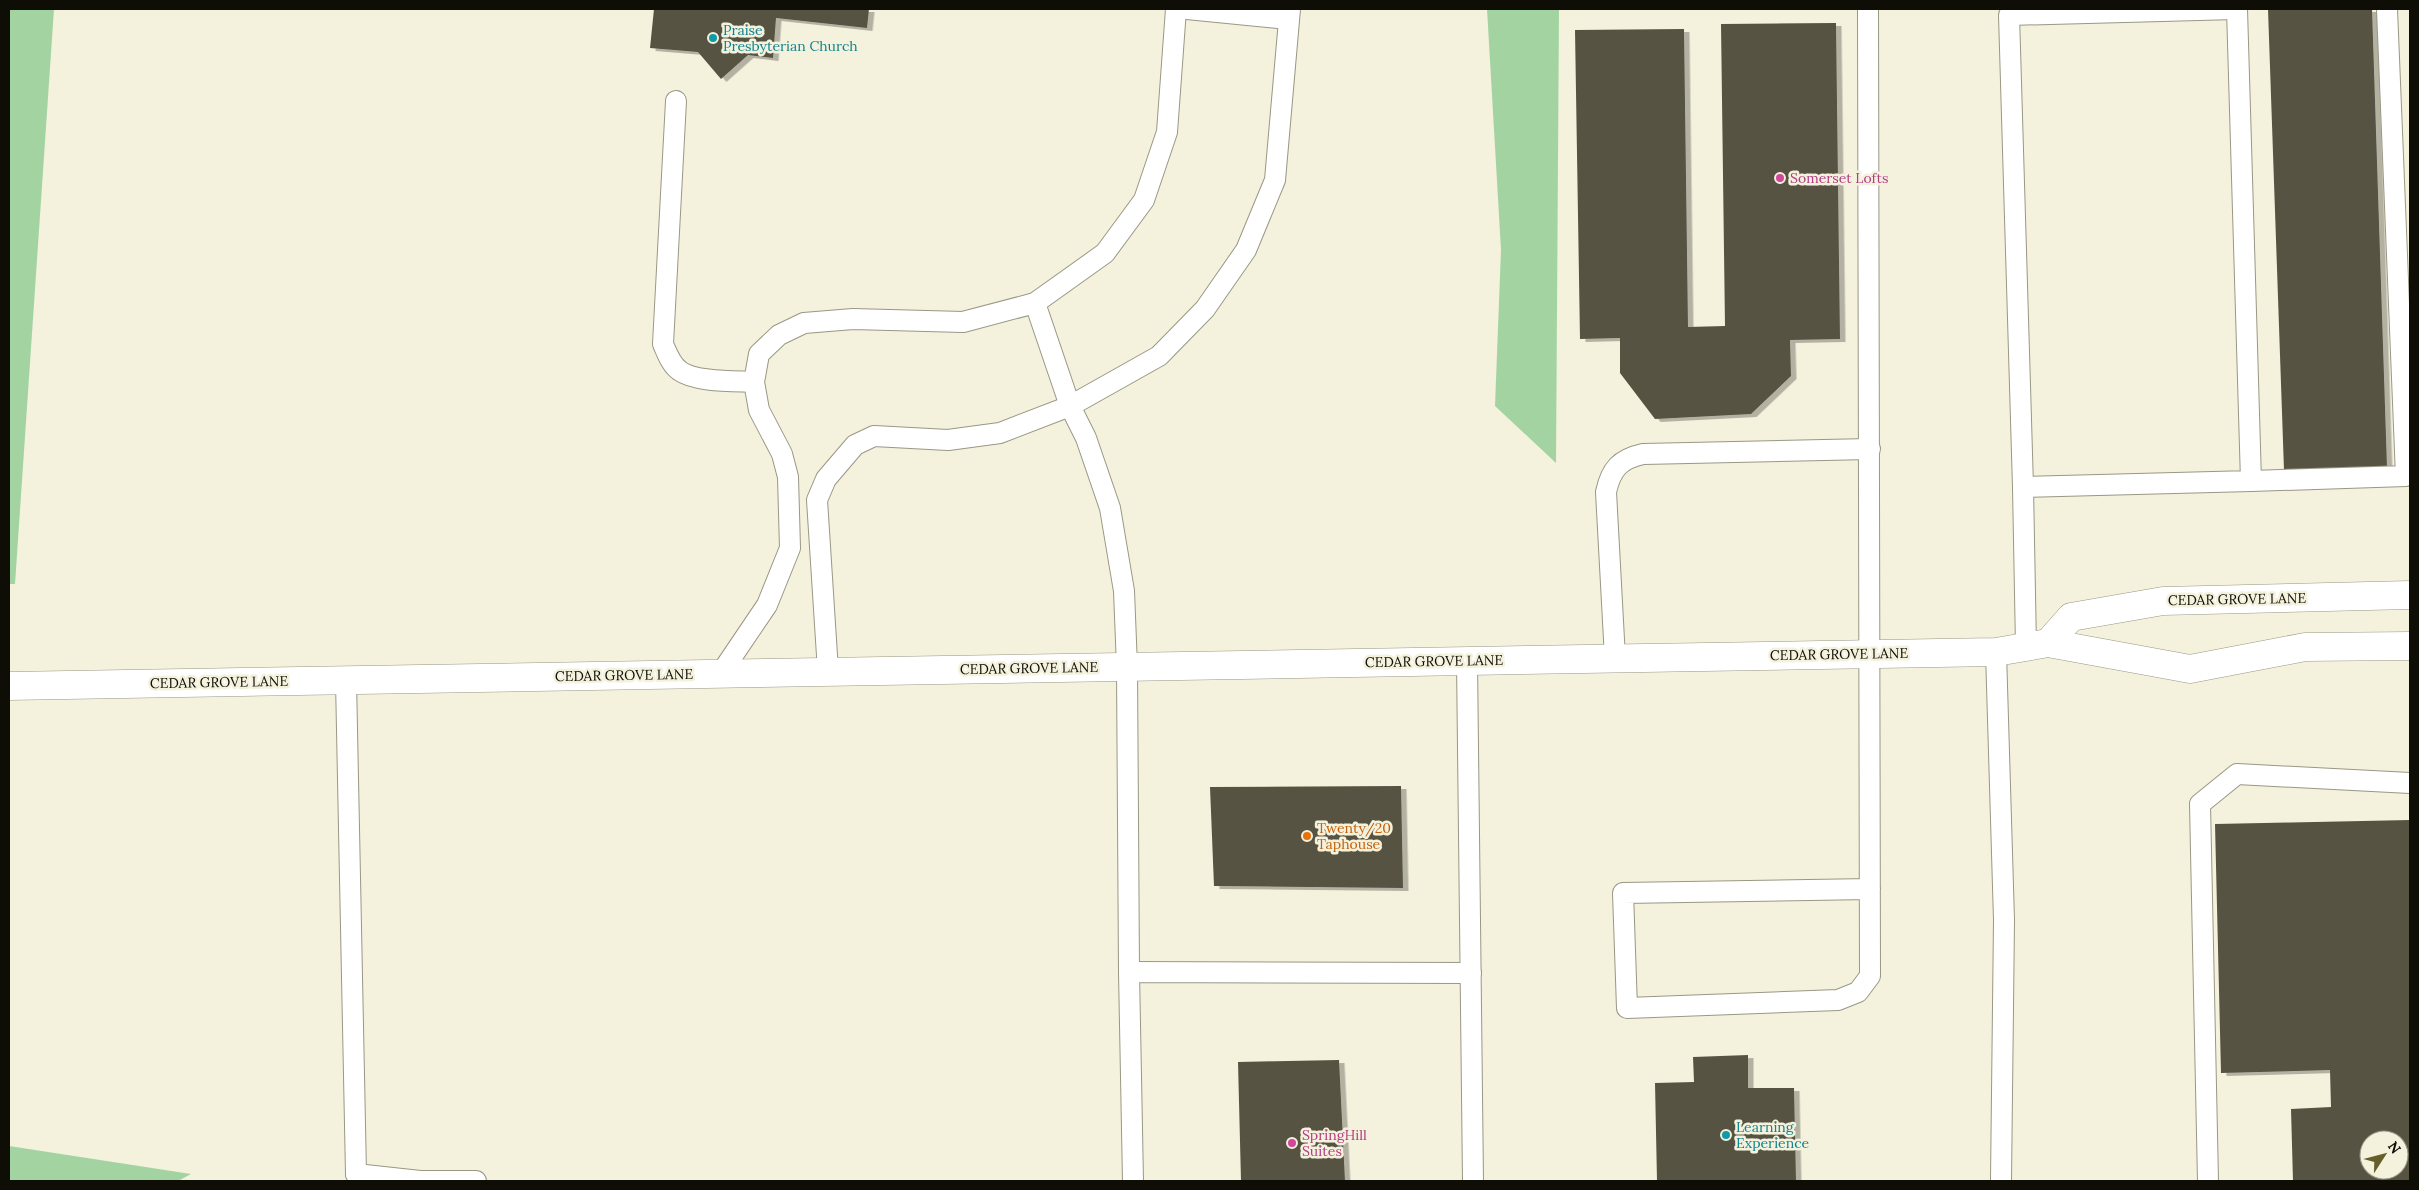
<svg xmlns="http://www.w3.org/2000/svg" width="2419" height="1190" font-family="Lora,serif">
  <style>
    .green { fill: #a4d3a2 }
    .building { fill: #565342; fill-rule: evenodd; filter: url(#shadow) }
    .lines { fill: none; stroke-linecap: round; stroke-linejoin: round }
    .lane-casing { stroke: #9a9785; stroke-width: 22 }
    .secondary-casing { stroke: #9a9785; stroke-width: 29 }
    .lane { stroke: #fff; stroke-width: 20 }
    .secondary { stroke: #fff; stroke-width: 28 }
    .culture-dot { fill: #0f9aa8; stroke: #f4f1dd; stroke-width: 2 }
    .hotel-dot { fill: #d1479c; stroke: #f4f1dd; stroke-width: 2 }
    .food-dot { fill: #e8710a; stroke: #f4f1dd; stroke-width: 2 }
    .labels { text-anchor: middle; stroke-width: 5; stroke-linejoin: round; paint-order: stroke }
    .culture-label { font-size: 14px; fill: #0d838f; stroke: #f4f1dd; text-anchor: start }
    .hotel-label { font-size: 14px; fill: #b23c85; stroke: #f4f1dd; text-anchor: start }
    .street-label { font-size: 14px; fill: #0e0d06; stroke: #f4f1dd }
    .food-label { font-size: 14px; fill: #c56008; stroke: #f4f1dd; text-anchor: start }
  </style>
  <defs>
    <filter id="shadow"><feDropShadow dx="5.5" dy="3" stdDeviation="0" flood-color="#0004"/></filter>
  </defs>
  <rect width="100%" height="100%" fill="#f4f1dd"/>
  <!-- green -->
  <g class="green">
    <polygon points="9,9 54,9 15,584 9,584"/>
    <polygon points="1487,9 1559,9 1556,463 1495,406 1501,250"/>
    <polygon points="9,1146 191,1174 178,1181 9,1181"/>
  </g>
  <!-- building -->
  <g class="building">
    <polygon points="654,9 869,9 867,28 776,18 773,58 748,55 721,79 698,52 650,48"/>
    <polygon points="2268,9 2372,9 2387,468 2284,470"/>
    <polygon points="1836,23 1840,339 1790,340 1791,376 1751,414 1655,419 1620,373 1620,338 1580,339 1575,30 1684,29 1688,327 1725,326 1721,24"/>
    <polygon points="1401,786 1403,888 1214,886 1210,787"/>
    <path d="M 2410,820 L 2410,1181 L 2293,1181 L 2291,1109 L 2331,1107 L 2330,1070 L 2221,1073 L 2215,824 ZM 2369,1140 L 2399,1140 L 2399,1170 L 2369,1170 Z"/>
    <polygon points="1748,1055 1748,1088 1794,1088 1796,1181 1657,1181 1655,1083 1694,1082 1693,1057"/>
    <polygon points="1339,1060 1345,1181 1241,1181 1238,1062"/>
  </g>
  <g class="lines">
    <defs>
      <g id="lane">
        <polyline points="1187,9 1289,19"/>
        <polyline points="1868,9 1870,976 1858,992 1838,1000 1627,1008 1623,893 1870,889"/>
        <path d="M 676,101 L 663,344 C 667,353 671,365 680,371 C 695,382 734,381 754,382"/>
        <polyline points="1035,303 1070,406 1086,438 1110,508 1124,591 1127,667 1129,972"/>
        <polyline points="2251,481 2406,476 2387,9"/>
        <polyline points="2023,487 2251,481 2237,9"/>
        <polyline points="2026,647 2023,487 2009,15 2236,9"/>
        <polyline points="1996,652 2004,920 2001,1181"/>
        <path d="M 1615,658 L 1606,492 C 1611,469 1620,459 1643,454 L 1870,449"/>
        <polyline points="1467,661 1473,1181"/>
        <polyline points="828,671 817,500 826,479 855,445 874,436 948,440 1000,433 1070,406 1159,356 1205,309 1246,250 1275,180 1290,9"/>
        <polyline points="721,673 767,605 790,548 788,477 782,454 759,410 754,382 759,354 779,335 804,323 853,319 963,322 1035,303 1105,253 1144,200 1167,132 1176,9"/>
        <polyline points="346,680 356,1174 360,1181"/>
        <polyline points="356,1174 420,1181 476,1181"/>
        <polyline points="1133,1181 1129,972 1471,973"/>
        <polyline points="2208,1181 2200,804 2237,774 2410,783"/>
      </g>
      <g id="secondary">
        <polyline points="2048,643 2071,617 2163,601 2410,595"/>
        <polyline points="9,686 1996,652 2048,643 2190,669 2305,647 2410,646"/>
      </g>
    </defs>
    <!-- lane casing -->
    <use href="#lane" class="lane-casing"/>
    <!-- secondary casing -->
    <use href="#secondary" class="secondary-casing"/>
    <!-- lane -->
    <use href="#lane" class="lane"/>
    <!-- secondary -->
    <use href="#secondary" class="secondary"/>
  </g>
  <!-- markers -->
  <g class="culture-dot">
    <circle cx="713" cy="38" r="5"/>
    <circle cx="1726" cy="1135" r="5"/>
  </g>
  <g class="hotel-dot">
    <circle cx="1780" cy="178" r="5"/>
    <circle cx="1292" cy="1143" r="5"/>
  </g>
  <circle class="food-dot" cx="1307" cy="836" r="5"/>
  <g class="labels">
    <!-- culture labels -->
    <g class="culture-label">
      <text x="723" y="35">Praise<tspan x="723" dy="16">Presbyterian Church</tspan></text>
      <text x="1736" y="1132">Learning<tspan x="1736" dy="16">Experience</tspan></text>
    </g>
    <!-- hotel labels -->
    <g class="hotel-label">
      <text x="1790" y="183">Somerset Lofts</text>
      <text x="1302" y="1140">SpringHill<tspan x="1302" dy="16">Suites</tspan></text>
    </g>
    <!-- street labels -->
    <g class="street-label">
      <text transform="translate(2237 599) rotate(-1)" y="5">CEDAR GROVE LANE</text>
      <text transform="translate(1839 654) rotate(-1)" y="5">CEDAR GROVE LANE</text>
      <text transform="translate(1434 661) rotate(-1)" y="5">CEDAR GROVE LANE</text>
      <text transform="translate(1029 668) rotate(-1)" y="5">CEDAR GROVE LANE</text>
      <text transform="translate(624 675) rotate(-1)" y="5">CEDAR GROVE LANE</text>
      <text transform="translate(219 682) rotate(-1)" y="5">CEDAR GROVE LANE</text>
    </g>
    <!-- food labels -->
    <g class="food-label">
      <text x="1317" y="833">Twenty/20<tspan x="1317" dy="16">Taphouse</tspan></text>
    </g>
  </g>
  <!-- border -->
  <rect width="2419" height="1190" fill="none" stroke="#0e0d06" stroke-width="20"/>
  <!-- north arrow -->
  <g transform="translate(2384 1155) rotate(54)"><circle r="24" fill="#f4f1dd" stroke="#989687"/>
  <path d="M0-4L9 19L0 12L-9 19Z" fill="#665f2b"/>
  <text y="-8" font-size="14" font-weight="bold" text-anchor="middle" fill="#0e0d06">N</text>
  </g>
</svg>
